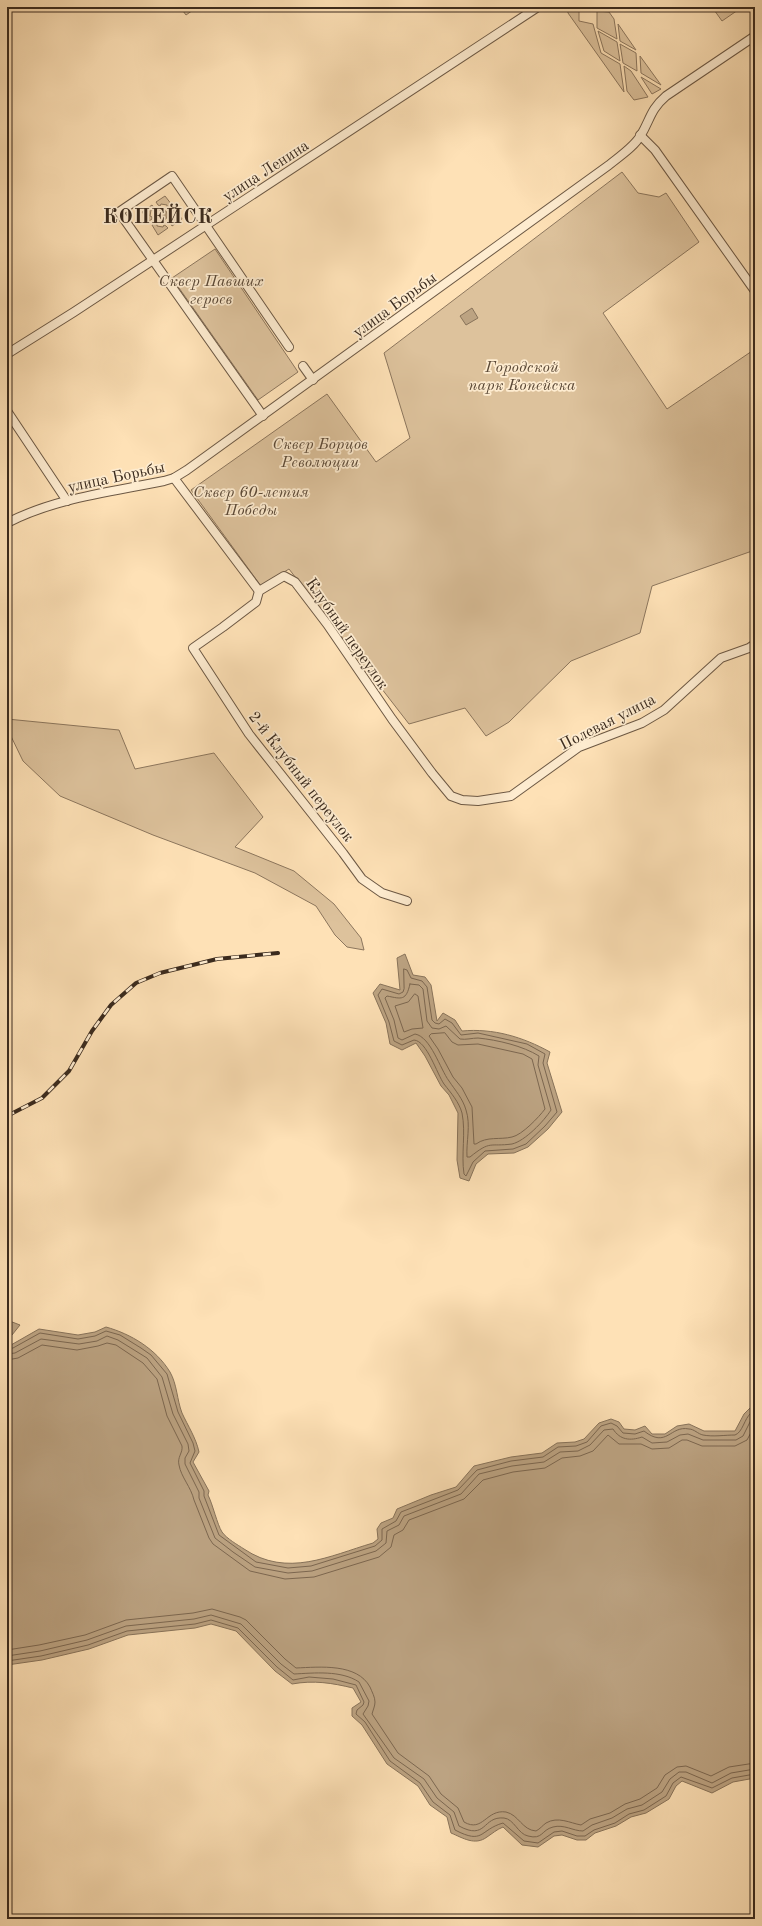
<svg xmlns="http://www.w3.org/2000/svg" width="762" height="1926" font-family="'Old Standard TT',serif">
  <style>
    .green { fill: #ddc29c; stroke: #8c765d }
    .water { fill: #bca382; stroke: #88735a }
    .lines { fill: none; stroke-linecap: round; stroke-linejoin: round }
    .shore { stroke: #7c6750; stroke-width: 1 }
    .minor-casing { stroke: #6c5844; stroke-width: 10 }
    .minor { stroke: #feecd0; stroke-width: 8 }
    .rail-casing { stroke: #3b2b1e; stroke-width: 4 }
    .rail { stroke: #feecd0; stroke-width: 2.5; stroke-dasharray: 8; stroke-linecap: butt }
    .labels { text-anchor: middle; stroke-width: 3.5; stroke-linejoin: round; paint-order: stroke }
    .street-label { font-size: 16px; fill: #3b2b1e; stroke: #feecd0 }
    .park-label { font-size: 16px; font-style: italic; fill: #5b4937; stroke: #feecd0 }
    .district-label { font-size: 20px; font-weight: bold; letter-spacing: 1px; fill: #3b2b1e; stroke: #feecd0 }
  </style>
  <rect width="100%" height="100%" fill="#fee1b6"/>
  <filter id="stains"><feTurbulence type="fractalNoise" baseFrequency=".005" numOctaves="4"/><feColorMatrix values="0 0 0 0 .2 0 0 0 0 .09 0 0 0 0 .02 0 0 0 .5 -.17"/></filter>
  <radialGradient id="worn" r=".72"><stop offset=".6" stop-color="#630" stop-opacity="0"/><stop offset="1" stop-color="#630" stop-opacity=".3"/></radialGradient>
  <!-- green -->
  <g class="green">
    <polygon points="180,7 196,7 196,8 186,15"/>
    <polygon points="567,7 577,7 579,10 579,21 593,24 601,53 620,64 624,92 568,13"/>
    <polygon points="712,7 735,7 738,10 722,21"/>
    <polygon points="597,11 609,12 614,19 617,39 597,28"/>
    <polygon points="618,24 636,50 620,41"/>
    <polygon points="598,31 617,42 620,61 604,51"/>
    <polygon points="620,44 636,53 637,71 623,63"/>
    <polygon points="640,56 661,85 641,73"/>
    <polygon points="624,66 631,71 648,97 634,100 627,91"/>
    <polygon points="641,77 661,89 652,94"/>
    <polygon points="622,172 638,193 659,197 666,193 699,242 603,313 667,409 755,349 755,550 652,586 640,633 571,661 509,722 486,736 465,708 409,724 289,569 261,586 191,490 327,394 376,462 410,438 384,353"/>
    <polygon points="165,196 172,205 169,207 167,207 167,205 161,204 160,206 158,205 156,202"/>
    <polygon points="152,205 154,208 154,210 151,210 150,216 152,217 152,219 149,221 142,212"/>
    <polygon points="175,209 182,219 172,226 170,222 173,214 172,212"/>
    <polygon points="154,223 157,224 157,226 163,227 164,225 166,226 168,228 158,235 152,225"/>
    <polygon points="215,249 298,372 258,400 172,278"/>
    <polygon points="7,719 119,730 135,769 214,753 263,817 235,847 294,871 334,904 361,938 364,950 347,947 335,935 316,906 255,873 153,835 60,796 23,761 7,728"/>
  </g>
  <!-- water -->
  <g class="water">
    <circle cx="162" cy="215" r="5.5"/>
    <polygon points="472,308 478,318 466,325 460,316"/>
    <path d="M 405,954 L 413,975 L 425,977 L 431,985 L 437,1021 L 443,1013 L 455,1020 L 462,1031 C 493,1028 523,1037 550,1052 L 547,1063 L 562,1112 L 548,1129 L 528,1147 L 514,1153 L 488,1154 L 476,1164 L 469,1181 L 460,1178 L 457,1160 L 458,1113 L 449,1095 L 441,1086 L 425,1056 L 416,1043 L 402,1050 L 390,1044 L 386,1023 L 373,993 L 380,984 L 400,990 L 397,958 Z"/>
    <polygon points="7,1320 20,1325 12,1335 7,1338"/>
    <path d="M 106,1327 C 131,1334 156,1349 170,1372 C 177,1384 177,1400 182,1413 C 188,1426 196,1438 199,1452 L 193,1462 L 209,1491 L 208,1495 C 213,1505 217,1524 222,1532 C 227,1539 238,1545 244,1549 C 287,1578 329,1556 373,1543 L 378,1539 L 377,1529 L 381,1523 L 393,1518 L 397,1509 L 431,1495 L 456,1487 L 474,1466 L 511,1457 L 542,1453 L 557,1443 L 575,1442 L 584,1439 L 599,1423 L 611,1419 L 619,1422 L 624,1429 L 635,1430 L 645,1426 L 652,1434 L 665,1434 L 677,1426 L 689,1424 L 704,1431 L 735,1431 L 744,1414 L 750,1408 L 755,1410 L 755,1778 L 733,1782 L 712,1793 L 682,1781 L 676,1786 L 669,1799 L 646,1813 L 631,1817 L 616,1826 L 595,1833 L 586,1840 L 577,1840 L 562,1835 L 554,1836 L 538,1847 L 522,1845 L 503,1827 C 496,1830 493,1833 487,1837 C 475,1846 463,1838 451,1833 L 447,1817 L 430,1805 L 418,1786 L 387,1764 L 362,1725 L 352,1716 L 352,1708 L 361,1702 L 353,1688 C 332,1683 314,1680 292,1684 L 275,1671 L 236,1631 L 211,1624 L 195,1628 L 128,1635 L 89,1649 L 42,1660 L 7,1665 L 7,1345 L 11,1345 L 39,1329 L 78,1335 L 95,1332 Z"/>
  </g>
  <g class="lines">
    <!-- shore -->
    <g class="shore">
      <path d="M 404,969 L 407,970 L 411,978 L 422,981 L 427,987 L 432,1020 L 435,1023 L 439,1024 L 445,1019 L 452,1023 L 461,1035 L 478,1033 L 527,1044 L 545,1054 L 543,1063 L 557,1112 L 545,1126 L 526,1144 L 513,1149 L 485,1151 L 473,1162 L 466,1176 L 464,1174 C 461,1154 466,1133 462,1113 C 459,1102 451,1093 444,1084 C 437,1074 427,1041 414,1040 L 402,1045 L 394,1041 L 389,1022 L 378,995 L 382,989 L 399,994 L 403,992 L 404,989 Z"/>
      <path d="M 410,984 L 419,985 L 423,989 L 427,1021 L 432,1028 L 439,1029 L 446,1026 L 460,1039 C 466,1040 472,1038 478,1038 C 498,1040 523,1046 539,1056 L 538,1065 L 551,1110 C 544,1121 525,1141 512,1144 C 489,1147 491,1140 470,1157 L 467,1157 C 466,1142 471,1125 466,1110 C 463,1099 455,1090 449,1081 C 440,1069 431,1037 415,1034 L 402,1040 L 398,1038 L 394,1020 L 385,998 L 387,996 C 402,999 406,1001 410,984 Z"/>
      <polygon points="415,994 418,996 423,1028 412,1029 404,1032 395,1006 408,1002"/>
      <path d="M 445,1033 L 452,1042 L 458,1045 L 478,1044 L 523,1054 L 532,1059 L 545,1109 C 539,1117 522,1135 512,1137 C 500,1140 487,1136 476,1144 L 474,1144 L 472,1107 L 462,1088 L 453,1077 L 438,1049 L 429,1036 L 431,1034 Z"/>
      <path d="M 7,1349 L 13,1348 L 40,1333 L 78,1339 L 95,1336 L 106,1331 L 120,1335 L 141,1348 L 151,1355 L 167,1374 L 178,1412 L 193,1443 L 195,1451 L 190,1463 L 204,1491 L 204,1496 L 219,1535 L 256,1562 L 288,1568 L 311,1566 L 375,1546 L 382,1540 L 382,1529 L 396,1521 L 401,1512 L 458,1490 L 477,1470 L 511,1461 L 543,1457 L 558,1447 L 576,1446 L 587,1442 L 601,1426 L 611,1423 L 617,1426 L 623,1433 L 635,1434 L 644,1431 C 667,1449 670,1425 689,1429 C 694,1429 698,1434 703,1435 C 713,1437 725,1435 735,1435 C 743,1432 744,1419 751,1413 L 755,1413"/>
      <path d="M 7,1354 L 15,1353 L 41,1339 L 79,1344 L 97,1341 L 107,1336 L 118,1340 L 147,1358 L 162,1377 L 173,1414 L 188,1444 L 189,1451 L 185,1458 L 185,1464 L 199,1492 L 199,1498 L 215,1538 L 233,1552 L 255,1567 L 288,1573 L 312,1571 L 376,1551 L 386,1543 L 387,1531 L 399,1525 L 404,1516 L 461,1494 L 479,1474 L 512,1466 L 544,1462 L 560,1452 L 578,1451 L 590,1445 L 604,1430 L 613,1429 C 620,1440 630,1441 642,1437 L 652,1443 L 667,1442 L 680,1435 L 688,1434 L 703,1440 L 736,1440 L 743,1436 L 751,1420 L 755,1418"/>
      <path d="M 7,1360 L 18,1358 L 42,1345 L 77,1350 L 98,1346 L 107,1343 L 116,1345 L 143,1363 L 157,1379 L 167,1416 L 182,1446 C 183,1453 177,1457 179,1465 C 181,1477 191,1487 194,1500 L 209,1538 L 213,1544 L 250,1571 L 285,1579 L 314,1577 L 379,1557 L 391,1547 L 394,1535 L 403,1530 L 409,1520 L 464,1499 L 483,1480 L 513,1472 L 545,1468 L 562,1458 L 580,1456 L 593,1451 L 608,1435 L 619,1444 L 641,1444 L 652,1449 L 669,1448 L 682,1440 L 687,1440 L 702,1446 L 735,1446 L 747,1440 L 755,1425"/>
      <path d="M 7,1650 L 39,1645 L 85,1635 L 126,1620 L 193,1613 L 212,1609 L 240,1617 L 246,1620 L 285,1659 L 296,1668 C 320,1667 357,1663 370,1687 C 372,1692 375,1697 375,1702 C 375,1706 373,1710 372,1714 L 398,1753 L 429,1776 L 441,1794 L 458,1808 L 464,1822 C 483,1833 486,1809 506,1812 C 519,1815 522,1830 536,1831 C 540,1829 543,1825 546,1823 C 558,1816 570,1823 581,1825 L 590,1819 L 610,1813 L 625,1804 L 640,1799 L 657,1788 L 665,1775 L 677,1767 L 686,1766 L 711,1776 L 729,1767 L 755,1763"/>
      <path d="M 7,1656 L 40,1651 L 87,1640 L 126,1626 L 194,1619 L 211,1615 L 241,1624 L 281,1664 L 294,1674 C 314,1673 341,1670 359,1682 L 369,1701 L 368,1706 L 363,1714 L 394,1758 L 424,1779 L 437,1798 L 454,1812 L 459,1826 C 487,1841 482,1816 504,1818 C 514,1819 518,1834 528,1836 C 543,1840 541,1830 553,1827 C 564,1824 573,1831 583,1831 L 592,1825 L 612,1818 L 627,1809 L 642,1805 L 662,1792 L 670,1779 L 679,1772 L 686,1772 L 712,1783 L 731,1773 L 755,1769"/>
      <path d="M 7,1661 L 41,1656 L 88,1645 L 127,1631 L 195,1624 L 211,1620 L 238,1628 L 277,1667 L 293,1680 L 309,1677 L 333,1679 L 356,1685 L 364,1702 L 363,1705 L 357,1710 L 356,1714 L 365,1722 L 390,1761 L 420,1783 L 433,1802 L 450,1815 L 455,1830 C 484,1845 479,1830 503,1823 L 524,1841 L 538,1843 L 554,1832 L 562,1831 L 577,1836 L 585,1836 L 594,1830 L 615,1823 L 629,1814 L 644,1810 L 666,1796 L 673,1783 L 681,1777 L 712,1788 L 732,1778 L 755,1774"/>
    </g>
    <defs>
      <g id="minor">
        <polyline points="640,135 655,150 755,291"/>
        <polyline points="7,354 74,312 538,7"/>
        <polyline points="303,366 313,380"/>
        <polyline points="7,411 67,501"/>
        <polyline points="263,416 119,212 172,176 289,347"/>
        <polyline points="174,478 259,591"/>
        <path d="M 7,523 C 55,498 111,492 164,481 L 174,478 L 187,470 L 609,165 C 620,156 634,147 641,135 C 651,118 650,110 666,96 L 755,36"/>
        <polyline points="407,901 382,893 362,879 343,853 249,734 193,648 223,627 256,602 259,591 284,576 295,582 327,624 392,719 432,773 451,796 462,800 478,801 511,796 579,747 642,723 664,710 721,658 749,648 755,644"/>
      </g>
    </defs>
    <!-- minor casing -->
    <use href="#minor" class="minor-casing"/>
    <!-- minor -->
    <use href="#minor" class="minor"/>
    <defs>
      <polyline id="rail" points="7,1116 42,1098 69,1071 92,1031 111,1005 136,983 160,973 217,959 278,953"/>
    </defs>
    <!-- rail casing -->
    <use href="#rail" class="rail-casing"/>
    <!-- rail -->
    <use href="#rail" class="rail"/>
  </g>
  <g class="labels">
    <!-- street labels -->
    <g class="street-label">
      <text transform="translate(265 170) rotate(-33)" y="6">улица Ленина</text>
      <text transform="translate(394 304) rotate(-36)" y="6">улица Борьбы</text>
      <text transform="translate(116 476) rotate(-12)" y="6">улица Борьбы</text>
      <text transform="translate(348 633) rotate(55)" y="6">Клубный переулок</text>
      <text transform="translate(607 721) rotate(-27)" y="6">Полевая улица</text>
      <text transform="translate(302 776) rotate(52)" y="6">2-й Клубный переулок</text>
    </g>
    <!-- park labels -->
    <g class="park-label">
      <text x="211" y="286">Сквер Павших<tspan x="211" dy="18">героев</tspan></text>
      <text x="522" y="372">Городской<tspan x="522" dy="18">парк Копейска</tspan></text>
      <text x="320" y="449">Сквер Борцов<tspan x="320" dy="18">Революции</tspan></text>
      <text x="251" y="497">Сквер 60-летия<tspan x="251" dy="18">Победы</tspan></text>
    </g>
    <!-- district labels -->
    <g class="district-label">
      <text x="158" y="223">КОПЕЙСК</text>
    </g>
  </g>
  <!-- margin -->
  <rect width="762" height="1926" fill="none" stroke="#fee1b6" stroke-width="24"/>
  <rect x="8" y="8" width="746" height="1910" fill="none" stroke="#3b2b1e" stroke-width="2"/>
  <rect x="12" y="12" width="738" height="1902" fill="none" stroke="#3b2b1e"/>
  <rect width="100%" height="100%" filter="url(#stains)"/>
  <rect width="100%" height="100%" fill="url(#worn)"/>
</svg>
